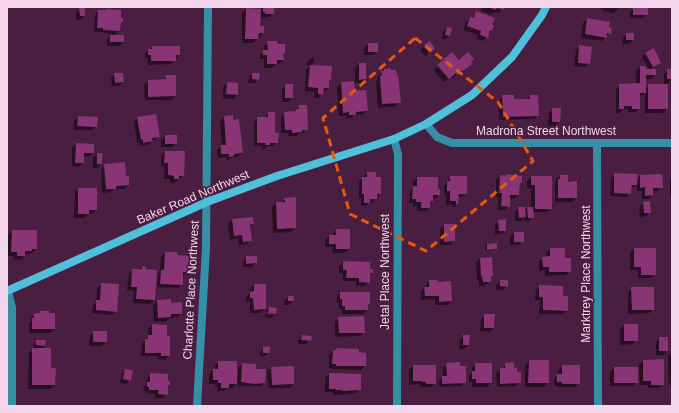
<svg xmlns="http://www.w3.org/2000/svg" width="679" height="413" font-family="Arial,sans-serif">
  <style>
    .shadow { fill: #0007 }
    .building { fill: #883475 }
    .lines { fill: none; stroke-linecap: round; stroke-linejoin: round }
    .street { stroke: #358fa5; stroke-width: 8 }
    .secondary { stroke: #4fc0dc; stroke-width: 8 }
    .marked { fill: none; stroke: #e8590c; stroke-width: 3; stroke-dasharray: 8 5; stroke-linejoin: round }
    .labels { text-anchor: middle; stroke-width: 3.5; stroke-linejoin: round; paint-order: stroke }
    .street-label { font-size: 12px; fill: #f3d6ea; stroke: #4a1e40 }
  </style>
  <rect width="100%" height="100%" fill="#4a1e40"/>
  <!-- shadow -->
  <g class="shadow">
    <polygon points="263,7 273,14 269,17 260,18 259,27 263,33 259,37 257,37 257,39 253,43 242,43 242,13 246,9 261,10"/>
    <polygon points="483,7 504,7 499,13 494,12 491,14 481,11"/>
    <polygon points="598,7 619,7 618,9 614,13 604,11"/>
    <polygon points="634,8 647,14 643,18 630,18 630,12"/>
    <polygon points="80,9 84,16 80,20 76,20 76,13"/>
    <polygon points="99,11 119,19 122,22 119,24 119,30 114,36 123,42 119,46 107,46 107,40 112,34 94,31 95,15"/>
    <polygon points="476,13 491,25 491,31 483,41 476,39 478,35 463,30 466,22 470,18 472,19"/>
    <polygon points="587,19 608,28 610,33 602,41 581,38 583,23"/>
    <polygon points="447,28 449,36 445,40 442,39 443,32"/>
    <polygon points="627,34 633,40 629,44 622,44 623,38"/>
    <polygon points="268,42 276,45 284,45 284,54 282,56 283,60 279,64 276,64 272,68 264,68 264,59 260,59 260,55 264,51 264,46"/>
    <polygon points="430,42 434,49 425,56 420,50"/>
    <polygon points="368,44 377,52 373,55 364,55 364,48"/>
    <polygon points="580,46 589,63 585,67 574,66 576,50"/>
    <polygon points="152,47 179,47 179,55 171,64 148,65 148,58 145,58 145,53"/>
    <polygon points="646,53 660,63 649,70 655,70 655,75 651,79 645,79 645,89 649,85 664,85 664,74 668,70 672,70 672,80 667,83 667,109 663,113 645,113 645,93 639,97 639,108 636,112 628,112 628,109 623,109 619,113 616,113 616,89 620,85 636,84 636,71 640,67 645,70 649,70 642,57"/>
    <polygon points="452,54 467,68 459,74 458,73 453,78 452,76 444,82 434,70"/>
    <polygon points="311,58 314,58 314,62 310,66 307,65 307,62"/>
    <polygon points="359,64 365,64 365,79 361,83 354,83 354,92 367,111 363,114 354,115 351,118 346,119 346,116 339,116 337,87 341,83 355,82 355,68"/>
    <polygon points="310,66 331,67 330,80 328,82 328,88 323,92 322,94 318,98 314,98 315,92 305,91 306,70"/>
    <polygon points="384,70 400,102 396,106 378,108 376,81 378,79 378,76"/>
    <polygon points="115,74 123,82 119,86 112,86 111,78"/>
    <polygon points="252,74 258,79 255,83 248,83 249,78"/>
    <polygon points="166,76 175,96 171,100 145,100 144,85 148,81 162,81"/>
    <polygon points="227,83 237,95 233,99 223,98 223,87"/>
    <polygon points="286,85 292,98 288,102 282,102 282,89"/>
    <polygon points="503,96 514,100 527,100 530,96 538,116 534,119 499,120 499,100"/>
    <polygon points="299,106 307,129 303,133 299,134 297,136 288,136 288,133 281,133 281,117 285,113 295,111"/>
    <polygon points="553,109 559,122 555,126 548,126 549,113"/>
    <polygon points="269,113 277,142 274,146 267,146 265,149 262,149 262,146 254,146 254,122 258,118 264,118"/>
    <polygon points="232,116 242,153 238,157 232,157 229,160 226,160 226,157 218,158 217,150 222,146 220,121 224,117"/>
    <polygon points="78,117 96,126 92,130 74,130 74,121"/>
    <polygon points="138,118 159,136 148,145 140,146 139,143 137,143 134,121"/>
    <polygon points="165,136 176,143 172,147 161,147 161,140"/>
    <polygon points="76,144 93,153 89,157 83,156 83,163 79,167 72,166 72,148"/>
    <polygon points="165,152 183,176 174,183 170,183 170,179 164,179 165,166 161,166 161,156"/>
    <polygon points="97,154 101,154 101,164 97,168 93,168 93,158"/>
    <polygon points="105,165 125,177 128,185 124,189 114,189 111,192 102,193 101,169"/>
    <polygon points="367,173 380,194 372,203 369,203 365,206 361,206 361,198 359,198 359,182"/>
    <polygon points="615,174 636,180 640,176 662,187 658,191 652,191 652,195 649,199 642,199 642,191 637,191 636,184 632,189 630,188 630,193 626,197 610,196 611,178"/>
    <polygon points="506,175 521,183 519,185 518,195 514,199 509,198 509,206 505,210 498,210 498,197 496,197 496,180 500,176 504,177"/>
    <polygon points="560,176 567,183 576,198 572,202 555,202 555,184 556,179"/>
    <polygon points="450,177 466,194 462,197 458,197 457,204 453,208 452,205 446,205 446,195 444,195 444,186"/>
    <polygon points="531,177 551,208 547,212 532,212 533,217 529,221 524,221 524,218 521,221 515,221 515,212 519,208 524,211 527,208 531,208 531,188 527,188 527,181"/>
    <polygon points="672,177 672,196 670,196 670,179"/>
    <polygon points="417,178 437,178 437,190 439,195 435,199 432,199 429,203 429,208 426,211 418,211 417,206 413,206 413,203 409,203 410,191 413,188 413,182"/>
    <polygon points="79,189 96,189 96,210 92,214 88,214 84,218 74,218 75,192"/>
    <polygon points="285,199 295,228 291,232 273,233 272,207 276,203 281,203"/>
    <polygon points="649,202 650,212 646,216 640,217 639,207 643,203"/>
    <polygon points="232,220 253,223 249,228 251,240 247,244 239,245 238,238 230,240 228,224"/>
    <polygon points="499,221 505,231 501,234 495,235 495,225"/>
    <polygon points="444,225 454,241 450,245 440,245 440,229"/>
    <polygon points="336,230 349,230 349,249 345,253 332,253 333,247 325,247 325,240 329,236 333,236 333,234"/>
    <polygon points="12,231 36,249 32,253 24,255 21,260 14,259 14,256 8,256 8,235"/>
    <polygon points="514,233 523,241 519,245 510,245 510,237"/>
    <polygon points="487,245 496,249 494,250 486,251 485,246"/>
    <polygon points="550,249 564,259 570,271 566,275 545,276 545,270 539,271 539,261 543,258 547,257 546,253"/>
    <polygon points="634,249 655,274 651,278 638,278 638,270 630,270 630,253"/>
    <polygon points="165,253 176,256 187,272 182,276 182,284 178,288 157,287 158,274 160,272 161,256"/>
    <polygon points="246,257 256,263 252,267 243,267 243,261"/>
    <polygon points="480,259 492,275 490,278 490,281 486,285 479,286 479,280 477,280 476,262"/>
    <polygon points="343,262 369,270 372,272 369,275 369,282 365,286 356,286 356,281 343,281 343,274 339,273 339,266"/>
    <polygon points="142,267 145,270 156,270 154,300 150,304 133,303 134,291 127,290 129,274 132,270 140,270"/>
    <polygon points="429,281 437,283 451,301 447,305 435,305 435,299 421,300 421,292"/>
    <polygon points="500,281 507,286 503,290 496,290 496,285"/>
    <polygon points="101,284 116,311 112,315 92,313 93,305 96,302 97,288"/>
    <polygon points="254,285 265,309 261,313 250,313 250,301 246,301 246,297 250,293 250,289"/>
    <polygon points="540,286 562,297 567,310 563,314 539,314 540,300 535,300 536,290"/>
    <polygon points="632,288 653,310 649,313 628,314 628,292"/>
    <polygon points="340,293 369,304 367,305 367,310 363,314 342,314 342,309 339,309 339,303 337,303 337,297"/>
    <polygon points="288,297 293,297 293,301 289,305 284,305 284,301"/>
    <polygon points="157,301 170,304 181,314 177,317 169,318 166,321 154,322 153,305"/>
    <polygon points="269,308 276,309 275,314 271,318 265,317 265,314 273,315 273,313 265,312"/>
    <polygon points="41,312 54,329 50,333 29,333 29,323 31,321 31,318 35,314 38,314"/>
    <polygon points="485,315 493,328 490,332 480,331 481,319"/>
    <polygon points="339,318 364,333 360,336 335,337 335,322"/>
    <polygon points="152,325 166,337 169,356 165,360 158,359 158,356 141,356 142,344 148,337 148,329"/>
    <polygon points="624,325 637,340 633,344 620,345 620,329"/>
    <polygon points="93,332 106,342 102,346 89,346 90,336"/>
    <polygon points="302,336 310,340 306,344 298,344 298,340"/>
    <polygon points="464,336 468,336 468,345 464,349 459,349 460,340"/>
    <polygon points="659,338 667,338 667,351 664,355 656,355 656,342"/>
    <polygon points="37,341 45,341 45,346 42,349 50,369 54,385 50,389 28,389 29,353 33,349 33,345"/>
    <polygon points="264,348 269,352 265,356 260,356 260,352"/>
    <polygon points="333,351 358,353 365,366 361,370 332,369 332,368 329,368 329,355"/>
    <polygon points="672,352 672,385 669,385 668,356"/>
    <polygon points="529,361 548,383 544,387 525,387 525,365"/>
    <polygon points="643,361 663,384 659,388 648,388 648,385 640,385 639,365"/>
    <polygon points="219,362 236,380 238,380 238,368 242,364 255,370 264,383 260,386 238,386 238,382 232,388 227,388 224,391 217,391 217,386 215,386 215,384 209,384 209,374 213,370 215,370 215,366"/>
    <polygon points="447,364 465,382 461,386 439,387 439,381 443,377 443,368"/>
    <polygon points="476,364 491,383 487,387 472,387 472,382 469,382 469,376 472,372 472,368"/>
    <polygon points="506,364 513,369 520,382 516,386 497,387 496,373 502,369"/>
    <polygon points="413,366 435,366 435,383 431,387 422,387 422,386 419,386 419,384 409,385 409,370"/>
    <polygon points="562,366 579,383 575,387 558,387 558,386 554,386 554,379 558,375 558,370"/>
    <polygon points="293,367 293,384 290,388 269,388 267,372 271,368"/>
    <polygon points="614,368 637,382 633,386 610,386 610,372"/>
    <polygon points="126,370 130,380 126,384 120,383 122,374"/>
    <polygon points="151,374 167,386 167,394 163,398 155,398 155,394 146,393 146,391 143,391 144,387 146,384 147,378"/>
    <polygon points="329,374 360,389 356,393 339,395 333,394 333,392 325,392 325,378"/>
  </g>
  <!-- building -->
  <g class="building">
    <polygon points="263,7 274,7 274,14 265,14 265,12 263,12"/>
    <polygon points="487,7 505,7 504,10 497,8 496,10"/>
    <rect x="633" y="7" width="15" height="8"/>
    <polygon points="79,8 85,8 85,16 80,16"/>
    <polygon points="246,8 261,9 260,26 264,26 264,33 259,33 258,39 245,39"/>
    <polygon points="106,9 121,10 121,18 123,18 123,22 121,22 120,31 103,30 103,28 97,28 98,10 106,10"/>
    <polygon points="476,11 495,18 492,25 494,25 492,31 490,30 488,38 480,35 481,31 467,26 470,17 474,18"/>
    <polygon points="587,18 610,22 609,27 612,28 611,34 607,33 607,38 585,34"/>
    <polygon points="447,27 452,28 450,36 445,35"/>
    <rect x="626" y="33" width="8" height="7"/>
    <rect x="110" y="35" width="14" height="7"/>
    <polygon points="267,41 277,41 277,44 285,44 285,54 283,54 284,60 277,60 277,64 267,64 267,55 263,55 263,50 268,50"/>
    <polygon points="430,41 435,49 429,53 424,45"/>
    <rect x="368" y="43" width="10" height="9"/>
    <polygon points="579,45 592,47 590,64 578,63"/>
    <polygon points="152,46 180,46 180,55 176,55 176,61 151,61 151,55 148,55 148,49 152,49"/>
    <polygon points="654,48 661,63 653,67 645,53"/>
    <polygon points="452,52 459,60 468,52 474,59 471,62 472,64 463,71 463,70 457,75 456,73 449,79 437,65"/>
    <polygon points="359,63 366,63 366,79 359,80"/>
    <polygon points="310,65 332,66 331,80 329,80 329,88 324,88 323,95 318,94 318,88 308,87"/>
    <polygon points="640,66 646,66 646,69 656,69 656,75 646,75 646,93 640,93 640,109 632,109 632,106 624,106 624,109 619,109 619,84 640,83"/>
    <polygon points="391,68 391,70 396,70 397,75 398,75 401,103 382,104 380,76 382,75 381,71 384,71 384,69"/>
    <rect x="667" y="69" width="5" height="10"/>
    <polygon points="114,73 123,73 124,82 115,83"/>
    <polygon points="252,73 260,73 259,80 252,79"/>
    <polygon points="165,75 176,75 176,96 148,97 148,80 166,79"/>
    <polygon points="354,81 355,91 366,90 368,111 356,112 356,115 349,115 349,112 343,113 341,82"/>
    <polygon points="227,82 238,83 238,95 226,94"/>
    <rect x="285" y="84" width="8" height="14"/>
    <rect x="648" y="84" width="20" height="25"/>
    <polygon points="502,95 514,95 514,99 530,99 530,95 538,95 539,116 503,117"/>
    <polygon points="298,105 307,105 308,130 302,130 302,132 292,133 292,130 285,130 284,112 296,111 296,109 299,109"/>
    <polygon points="552,108 561,108 560,122 552,122"/>
    <polygon points="268,112 275,112 275,133 279,133 278,143 270,143 270,145 265,145 265,143 257,143 257,117 268,117"/>
    <polygon points="156,114 160,137 152,138 153,141 143,143 143,139 141,140 137,117"/>
    <polygon points="233,115 233,120 239,119 243,153 234,154 234,156 229,157 229,154 221,154 221,145 226,145 224,116"/>
    <polygon points="78,116 98,117 97,127 77,126"/>
    <rect x="165" y="135" width="12" height="9"/>
    <polygon points="76,143 94,144 94,153 84,153 84,163 75,163"/>
    <polygon points="165,151 185,151 184,176 179,176 179,179 174,179 174,176 168,175 168,163 164,163"/>
    <rect x="97" y="153" width="5" height="11"/>
    <polygon points="125,162 126,176 129,176 129,185 116,186 116,189 106,189 104,164"/>
    <polygon points="367,172 376,172 376,177 381,177 381,194 377,194 377,199 370,199 370,203 364,203 364,194 362,194 362,177 367,177"/>
    <polygon points="614,173 638,174 637,185 632,185 631,194 614,193"/>
    <polygon points="506,174 522,176 522,183 520,183 519,195 510,195 510,207 501,206 502,193 499,193 500,175 506,176"/>
    <polygon points="662,174 663,188 653,188 653,195 645,196 645,187 640,188 640,175"/>
    <polygon points="560,175 568,175 568,182 577,181 577,198 558,198 558,179 560,179"/>
    <polygon points="450,176 467,176 467,194 459,194 458,204 456,204 456,201 450,201 450,191 447,191 447,181 450,181"/>
    <polygon points="531,176 552,176 552,209 535,209 535,185 531,185"/>
    <polygon points="417,177 438,177 438,189 440,189 440,195 433,195 433,201 430,201 430,208 421,208 421,202 416,202 416,199 412,199 413,186 417,186"/>
    <polygon points="78,188 97,188 97,210 89,210 89,214 78,214"/>
    <polygon points="296,197 296,228 277,229 276,202 285,202 284,198"/>
    <polygon points="650,201 651,213 644,213 643,202"/>
    <polygon points="518,207 525,207 526,217 519,218"/>
    <polygon points="527,207 533,207 534,218 528,218"/>
    <polygon points="253,217 254,224 250,224 252,241 243,242 242,235 234,236 232,219"/>
    <polygon points="506,219 506,231 499,231 498,220"/>
    <polygon points="444,224 455,224 455,241 444,242"/>
    <polygon points="336,229 350,229 350,249 336,249 336,244 329,244 329,235 336,235"/>
    <polygon points="12,230 37,230 37,249 32,249 32,251 25,251 25,256 17,256 17,252 11,252"/>
    <rect x="514" y="232" width="10" height="10"/>
    <polygon points="497,243 497,249 487,250 487,244"/>
    <polygon points="550,248 565,248 565,258 571,258 571,272 549,272 549,267 543,267 542,257 550,256"/>
    <polygon points="634,248 656,248 656,275 641,275 641,267 634,267"/>
    <polygon points="165,252 177,252 177,255 189,256 188,272 183,272 183,285 160,284 161,270 164,270"/>
    <polygon points="246,256 257,256 257,263 246,264"/>
    <polygon points="492,257 493,276 491,276 491,282 483,282 482,276 481,276 480,258"/>
    <polygon points="343,261 370,262 370,269 373,269 373,273 370,273 370,283 359,282 359,278 346,278 347,270 343,270"/>
    <polygon points="142,266 146,267 146,269 157,270 155,300 136,299 137,287 131,287 132,269 142,269"/>
    <polygon points="429,280 438,280 438,282 451,281 452,301 439,302 439,296 425,296 424,287 429,287"/>
    <polygon points="500,280 508,280 508,287 500,286"/>
    <polygon points="101,283 119,284 117,312 96,310 96,300 100,300"/>
    <polygon points="254,284 266,284 266,309 254,310 253,298 250,298 250,292 254,291"/>
    <polygon points="539,285 563,286 563,296 568,296 568,311 543,310 543,297 539,297"/>
    <polygon points="631,287 654,287 654,310 632,310"/>
    <polygon points="340,292 370,292 370,304 368,304 368,310 345,310 345,306 342,306 342,299 340,299"/>
    <rect x="288" y="296" width="6" height="5"/>
    <polygon points="171,299 171,303 182,302 182,314 171,314 171,317 158,318 157,300"/>
    <polygon points="269,307 277,308 276,314 268,313"/>
    <polygon points="40,311 49,311 49,313 55,313 55,329 32,329 32,318 34,318 34,313 40,313"/>
    <polygon points="484,314 495,314 494,328 484,328"/>
    <polygon points="364,316 365,333 339,333 338,317"/>
    <polygon points="152,324 167,325 167,336 170,336 170,356 161,356 161,353 145,353 145,339 148,339 148,335 152,335"/>
    <rect x="624" y="324" width="14" height="17"/>
    <rect x="93" y="331" width="14" height="11"/>
    <polygon points="302,335 312,336 311,341 301,340"/>
    <polygon points="463,335 470,335 469,345 463,345"/>
    <rect x="659" y="337" width="9" height="14"/>
    <polygon points="36,340 46,340 45,346 36,345"/>
    <polygon points="270,346 270,353 263,353 263,347"/>
    <polygon points="32,348 51,348 51,368 56,368 55,385 32,385"/>
    <polygon points="336,348 359,349 359,352 366,353 366,366 336,366 336,364 332,364 333,350 336,350"/>
    <polygon points="664,359 664,385 651,385 651,381 643,381 643,360"/>
    <polygon points="529,360 549,360 549,383 528,383"/>
    <polygon points="218,361 237,361 237,384 229,384 229,388 221,388 221,383 218,383 218,380 213,380 213,369 218,369"/>
    <polygon points="460,362 460,366 466,366 466,383 442,384 442,376 447,376 446,363"/>
    <polygon points="514,362 514,368 517,368 517,372 521,372 521,383 500,384 500,368 505,368 505,363"/>
    <polygon points="242,363 256,364 256,369 266,369 265,383 254,384 241,382"/>
    <polygon points="475,363 492,363 492,383 476,383 476,379 472,379 472,371 475,371"/>
    <polygon points="413,365 436,365 436,384 426,384 426,382 422,382 422,381 413,381"/>
    <polygon points="562,365 580,365 580,384 562,384 562,382 557,382 557,374 562,374"/>
    <polygon points="294,366 294,384 272,385 271,367"/>
    <rect x="614" y="367" width="24" height="16"/>
    <polygon points="125,369 133,370 131,381 123,379"/>
    <polygon points="150,373 168,374 168,381 170,381 170,385 168,385 168,395 158,394 159,390 149,390 149,387 147,387 147,382 150,382"/>
    <polygon points="329,373 361,374 361,390 342,391 342,390 336,390 336,389 329,389"/>
  </g>
  <g class="lines">
    <!-- street -->
    <g class="street">
      <polyline points="426,124 437,137 452,143 672,143"/>
      <polyline points="394,139 398,154 397,406"/>
      <polyline points="597,143 598,406"/>
      <polyline points="8,291 12,308 12,406"/>
      <polyline points="197,406 206,248 208,7"/>
    </g>
    <!-- secondary -->
    <polyline class="secondary" points="7,291 207,202 277,176 394,139 426,124 472,95 512,57 542,15 546,7"/>
  </g>
  <!-- marked area -->
  <path class="marked" d="M 415,38 L 498,102 L 533,161 L 426,251 L 350,214 L 323,118 Z"/>
  <g class="labels">
    <!-- street labels -->
    <g class="street-label">
      <text x="546" y="135">Madrona Street Northwest</text>
      <text transform="translate(193 197) rotate(-23)" y="4">Baker Road Northwest</text>
      <text transform="translate(385 272) rotate(-90)" y="4">Jetal Place Northwest</text>
      <text transform="translate(586 274) rotate(-90)" y="4">Marktrey Place Northwest</text>
      <text transform="translate(191 290) rotate(-87)" y="4">Charlotte Place Northwest</text>
    </g>
  </g>
  <!-- border -->
  <rect width="679" height="413" fill="none" stroke="#f3d6ea" stroke-width="16"/>
</svg>
